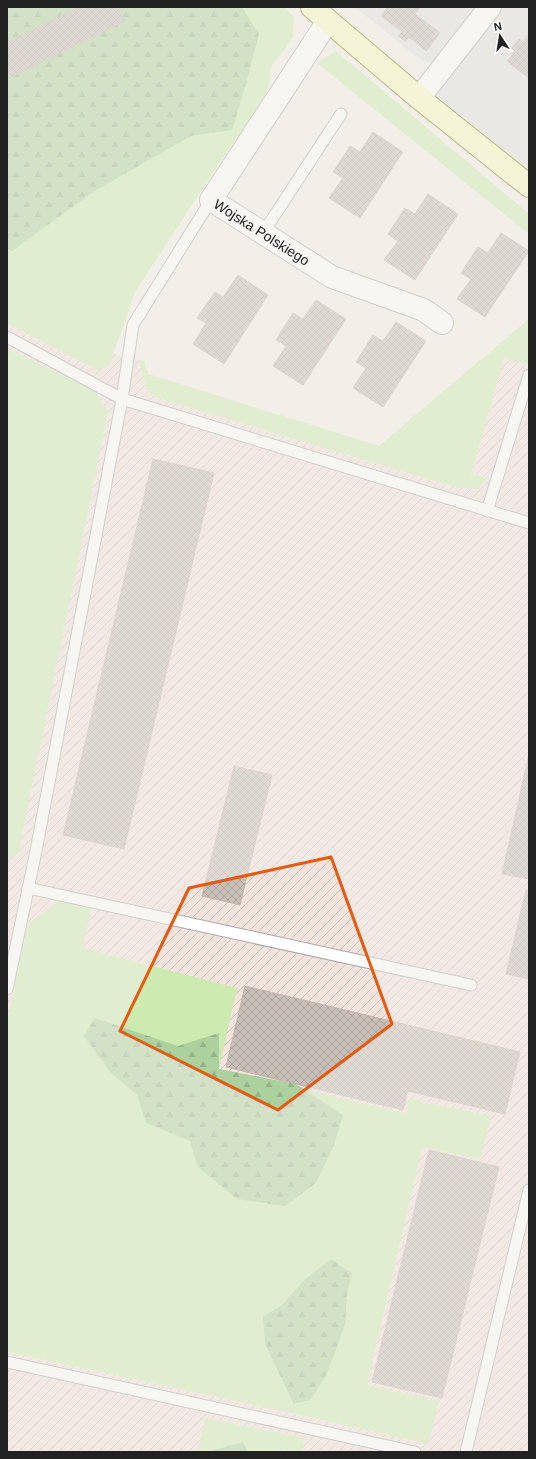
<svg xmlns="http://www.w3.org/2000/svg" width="536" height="1459" font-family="Arial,sans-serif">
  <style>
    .residential { fill: #e0dfdf }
    .military { fill: url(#military-furrows) }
    .grass { fill: #cdebb0 }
    .forest { fill: url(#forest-firs) }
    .building { fill: url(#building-cross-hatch); stroke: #c4b6ab }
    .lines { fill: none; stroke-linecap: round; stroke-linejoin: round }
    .lane-casing { stroke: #a9a9a9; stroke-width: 13 }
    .street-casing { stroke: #a9a9a9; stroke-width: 24 }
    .secondary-casing { stroke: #707d05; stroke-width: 24 }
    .lane { stroke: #fff; stroke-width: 11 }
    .street { stroke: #fff; stroke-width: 22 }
    .secondary { stroke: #f7fabf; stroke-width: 22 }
    .marked { fill: none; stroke: #e8590c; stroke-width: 3; stroke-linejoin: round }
    .labels { text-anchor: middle; stroke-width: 3.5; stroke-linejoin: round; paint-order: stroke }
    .street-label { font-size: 14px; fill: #222; stroke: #fff }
  </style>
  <defs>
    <pattern id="military-furrows" width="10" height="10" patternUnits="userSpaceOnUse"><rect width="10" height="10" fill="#f3e3dd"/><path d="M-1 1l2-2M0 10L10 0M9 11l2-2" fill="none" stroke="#d0c2bd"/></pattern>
    <pattern id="forest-firs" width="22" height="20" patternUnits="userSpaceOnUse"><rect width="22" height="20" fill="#add19e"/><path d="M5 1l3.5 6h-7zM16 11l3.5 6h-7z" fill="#95b388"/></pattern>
    <pattern id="building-cross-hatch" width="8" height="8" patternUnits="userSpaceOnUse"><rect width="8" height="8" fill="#c7bfb8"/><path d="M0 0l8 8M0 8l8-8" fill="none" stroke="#aba49e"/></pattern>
  </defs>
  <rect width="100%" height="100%" fill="#f2efe9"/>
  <!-- residential -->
  <g class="residential">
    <polygon points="355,7 477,7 432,63 422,61"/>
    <polygon points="505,7 529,7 529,171 439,98 438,92"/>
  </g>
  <!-- military -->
  <polygon class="military" points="7,205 80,345 144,361 148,374 379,446 529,319 529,1452 7,1452"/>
  <!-- grass -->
  <g class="grass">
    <polygon points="7,7 284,7 294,17 293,37 282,53 271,66 270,81 263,102 228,150 135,292 109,366 97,370 7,323"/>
    <polygon points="336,51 529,214 529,234 317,63"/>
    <polygon points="529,319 529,365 504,358 471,474 487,478 478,489 459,488 155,397 146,388 139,360 144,361 148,374 379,446"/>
    <polygon points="7,349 94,390 108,412 18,854 10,858 7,857"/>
    <polygon points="60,900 92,907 82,948 237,988 219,1069 406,1114 409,1099 491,1116 480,1159 422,1147 367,1385 439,1401 428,1444 301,1415 7,1352 7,1022 26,933 31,922"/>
    <polygon points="205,1418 304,1438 301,1452 279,1449 278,1452 198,1452"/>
  </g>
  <!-- forest -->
  <g class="forest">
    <polygon points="7,7 242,7 259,34 246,84 232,130 191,136 93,192 12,251 7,249"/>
    <polygon points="95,1018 178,1046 219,1033 219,1069 296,1084 343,1115 334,1145 316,1183 285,1206 237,1199 198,1167 190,1141 146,1123 137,1095 111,1073 84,1036"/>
    <polygon points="331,1259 352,1273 347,1294 345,1325 326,1376 310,1400 294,1404 265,1344 263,1317 283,1304 304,1280"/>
    <polygon points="243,1442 248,1452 211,1452 211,1451"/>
  </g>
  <!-- building -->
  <g class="building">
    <polygon points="79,7 118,7 125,21 7,79 7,42"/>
    <polygon points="388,7 420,7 415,14 440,33 426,51 409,37 406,41 398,36 402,32 381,16"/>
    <polygon points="529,34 529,78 507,61 514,53 510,50 519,39 523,42"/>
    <polygon points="373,132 403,152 360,218 329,198 343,178 333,172 350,146 360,152"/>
    <polygon points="428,194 458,214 415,280 384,260 398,241 388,234 405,208 415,214"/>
    <polygon points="501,233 529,251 485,317 457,299 471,279 461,273 478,247 488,253"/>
    <polygon points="238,275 268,295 224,364 193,344 206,323 197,318 215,292 223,297"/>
    <polygon points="316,300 346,319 303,385 273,366 286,346 276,340 293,313 303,319"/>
    <polygon points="396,322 426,341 383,407 353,388 366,368 356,362 373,335 383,341"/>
    <polygon points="153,459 214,473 124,849 63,835"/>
    <polygon points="529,754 529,879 502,874"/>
    <polygon points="234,766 272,775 240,905 202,896"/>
    <polygon points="526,890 529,890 529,979 506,974"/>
    <polygon points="245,986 520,1052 505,1114 408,1091 403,1110 226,1067"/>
    <polygon points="429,1150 499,1167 442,1398 372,1382"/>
  </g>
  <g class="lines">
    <defs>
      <g id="lane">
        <polyline points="263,233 341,114"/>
        <polyline points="7,337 122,399 529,523"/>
        <polyline points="487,511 529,375"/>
        <polyline points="28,888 471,985"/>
        <polyline points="7,989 35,856 122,399 133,325 211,200"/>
        <polyline points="7,1362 415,1452"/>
        <polyline points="466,1452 529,1190"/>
      </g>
      <g id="street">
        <path id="s1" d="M 328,21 L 211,200 L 332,277 L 424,310 L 442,323"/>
        <polyline points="419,98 490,7"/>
      </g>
      <polyline id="secondary" points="312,7 419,98 529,186"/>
    </defs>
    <!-- lane casing -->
    <use href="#lane" class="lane-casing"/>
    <!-- street casing -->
    <use href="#street" class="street-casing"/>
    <!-- secondary casing -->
    <use href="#secondary" class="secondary-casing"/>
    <!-- lane -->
    <use href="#lane" class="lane"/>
    <!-- street -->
    <use href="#street" class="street"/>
    <!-- secondary -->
    <use href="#secondary" class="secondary"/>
  </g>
  <!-- marked area -->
  <path d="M0 0H536V1459H0ZM 331,857 L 392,1024 L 278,1110 L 120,1031 L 189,888 Z" fill="#f2efe9" fill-opacity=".55" fill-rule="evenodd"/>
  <path class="marked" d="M 331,857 L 392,1024 L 278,1110 L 120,1031 L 189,888 Z"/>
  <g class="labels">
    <!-- street labels -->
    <g class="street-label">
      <text dy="5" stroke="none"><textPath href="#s1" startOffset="274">Wojska Polskiego</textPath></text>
    </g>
  </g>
  <!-- border -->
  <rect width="536" height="1459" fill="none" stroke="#222222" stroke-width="16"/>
  <!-- north arrow -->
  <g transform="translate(500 36) rotate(348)" stroke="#ffffff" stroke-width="3" paint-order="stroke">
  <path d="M0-3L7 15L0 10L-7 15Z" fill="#222222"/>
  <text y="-6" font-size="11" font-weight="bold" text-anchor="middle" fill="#222222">N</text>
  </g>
</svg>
